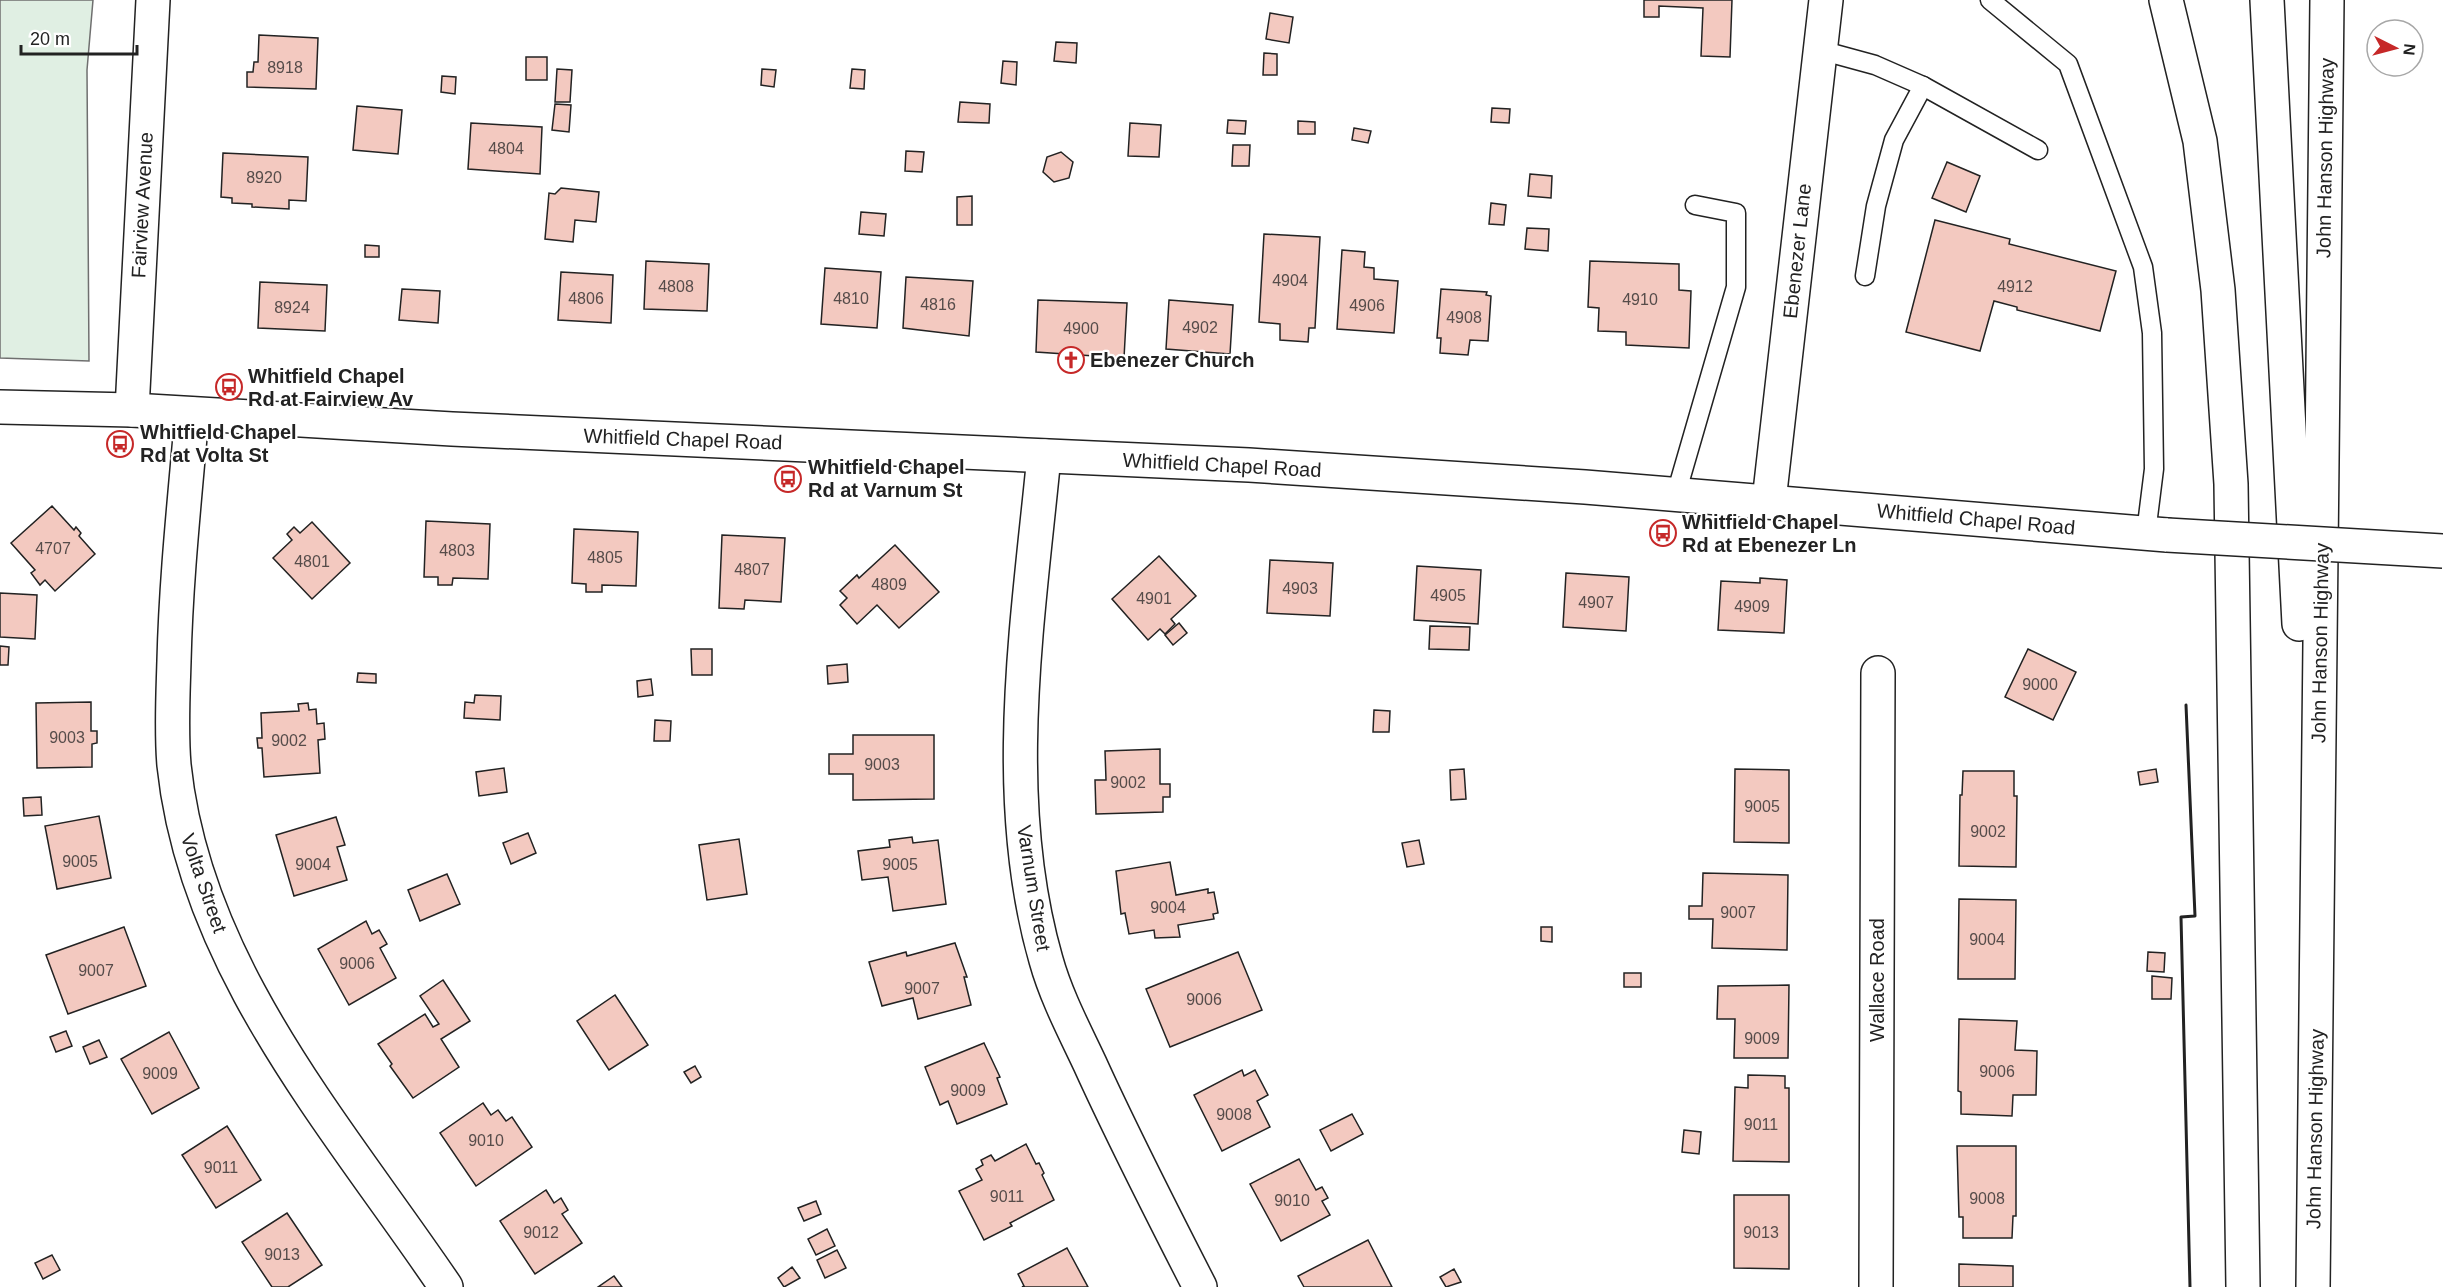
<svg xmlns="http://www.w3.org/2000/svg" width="2443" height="1287" font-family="Helvetica,sans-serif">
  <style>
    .green { fill: #e0efe3; stroke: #6f6f6f; stroke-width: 1.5 }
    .building { fill: #f3c9c0; stroke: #222; stroke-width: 1.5 }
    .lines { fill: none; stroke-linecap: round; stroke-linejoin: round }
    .lane-casing { stroke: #222; stroke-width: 21 }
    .street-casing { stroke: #222; stroke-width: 36 }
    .secondary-casing { stroke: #222; stroke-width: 36 }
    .highway-casing { stroke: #222; stroke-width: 36 }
    .lane { stroke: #fff; stroke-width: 18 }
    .street { stroke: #fff; stroke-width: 33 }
    .secondary { stroke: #fff; stroke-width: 33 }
    .highway { stroke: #fff; stroke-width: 33 }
    .secondary-bridge-casing { stroke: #222; stroke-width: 36; stroke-linecap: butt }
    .secondary-bridge { stroke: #fff; stroke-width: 33 }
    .wall { stroke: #222; stroke-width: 3 }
    .labels { text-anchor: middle; stroke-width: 4.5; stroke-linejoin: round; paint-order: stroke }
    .number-label { font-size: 16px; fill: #564c4a }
    .street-label { font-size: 20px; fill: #222; stroke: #fff }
    .poi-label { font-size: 20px; font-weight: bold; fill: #222; stroke: #fff; text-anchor: start }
  </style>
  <rect width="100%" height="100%" fill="#fff"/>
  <!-- green -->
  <polygon class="green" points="0,0 93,0 87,70 89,361 0,358"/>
  <!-- building -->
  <g class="building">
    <polygon points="1644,0 1732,0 1730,57 1701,56 1703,8 1659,6 1659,17 1644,17"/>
    <polygon points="1270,13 1293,17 1289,43 1266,39"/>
    <polygon points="259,35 318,38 316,89 247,87 247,72 253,72 254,62 258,62"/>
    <polygon points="1056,42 1077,43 1076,63 1054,61"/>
    <polygon points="1264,53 1277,54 1277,75 1263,75"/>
    <rect x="526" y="57" width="21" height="23"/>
    <polygon points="1003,61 1017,62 1016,85 1001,83"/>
    <polygon points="557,69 572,70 570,102 555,102"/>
    <polygon points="762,69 776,70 774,87 761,85"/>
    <polygon points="852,69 865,70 864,89 850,88"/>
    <polygon points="442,76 456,77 455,94 441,92"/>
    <polygon points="960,102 990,104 989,123 958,122"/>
    <polygon points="555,104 571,105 569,132 552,130"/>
    <polygon points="357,106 402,110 398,154 353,150"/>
    <polygon points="1492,108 1510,109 1509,123 1491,122"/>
    <polygon points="1228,120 1246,121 1245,134 1227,133"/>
    <polygon points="1298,121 1315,122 1315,134 1298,134"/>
    <polygon points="471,123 542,127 540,174 468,169"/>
    <polygon points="1130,123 1161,125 1159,157 1128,156"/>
    <polygon points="1354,128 1371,131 1368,143 1352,140"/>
    <polygon points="1233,145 1250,145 1249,166 1232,166"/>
    <polygon points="906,151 924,152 922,172 905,171"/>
    <polygon points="1061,152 1073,162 1069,178 1054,182 1043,172 1047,157"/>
    <polygon points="223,153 308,157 306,201 289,200 289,209 252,207 252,204 232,203 232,198 221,197"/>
    <polygon points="1947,162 1980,176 1966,212 1932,198"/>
    <polygon points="1530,174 1552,176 1551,198 1528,196"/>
    <polygon points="561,188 599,192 596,222 575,220 573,242 545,239 549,193 555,194"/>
    <polygon points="972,196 972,225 957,225 957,197"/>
    <polygon points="1491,203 1506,205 1504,225 1489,224"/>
    <polygon points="861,212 886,214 884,236 859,234"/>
    <polygon points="1935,220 2010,239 2009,244 2116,271 2100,331 2017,310 2017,307 1994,301 1980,351 1906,332"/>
    <polygon points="1527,228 1549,229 1548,251 1525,249"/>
    <polygon points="1264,234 1320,237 1315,328 1309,328 1308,342 1280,340 1280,324 1259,322"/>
    <polygon points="365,245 379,246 379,257 365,257"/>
    <polygon points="1342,250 1365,252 1364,267 1374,268 1374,279 1398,281 1394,333 1337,329"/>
    <polygon points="646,261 709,264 707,311 644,309"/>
    <polygon points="1590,261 1679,264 1679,290 1691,291 1689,348 1626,345 1626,332 1598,331 1599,308 1588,307"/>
    <polygon points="825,268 881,272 877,328 821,324"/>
    <polygon points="561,272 613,275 611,323 558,320"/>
    <polygon points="906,277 973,281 969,336 903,328"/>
    <polygon points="260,282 327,285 325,331 258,328"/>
    <polygon points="402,289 440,291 438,323 399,320"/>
    <polygon points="1441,289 1487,292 1486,295 1491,296 1488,341 1470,340 1468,355 1440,353 1441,338 1437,338"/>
    <polygon points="1038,300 1127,303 1124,358 1036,352"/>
    <polygon points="1169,300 1233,305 1230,354 1166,349"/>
    <polygon points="52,506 74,530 76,527 81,533 79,536 95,554 55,591 45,580 40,585 31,573 35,570 11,543"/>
    <polygon points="426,521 490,524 488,579 453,578 452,585 438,585 438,577 424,577"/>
    <polygon points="312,522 350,563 312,599 273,558 292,540 287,534 294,527 300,533"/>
    <polygon points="574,529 638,532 636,586 602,585 602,592 586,592 586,584 572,583"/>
    <polygon points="722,535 785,538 781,602 745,600 744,609 719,608"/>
    <polygon points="895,545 939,592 899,628 877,605 857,624 840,605 847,598 840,591 857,575 859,578"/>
    <polygon points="1159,556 1196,596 1171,619 1175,624 1165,634 1160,629 1148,640 1112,599"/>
    <polygon points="1270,560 1333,563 1330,616 1267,613"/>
    <polygon points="1417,566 1481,570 1478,624 1414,620"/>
    <polygon points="1566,573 1629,577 1626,631 1563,627"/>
    <polygon points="1760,578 1787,580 1784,633 1718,630 1721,581 1760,583"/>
    <polygon points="0,593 37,595 35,639 0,637"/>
    <polygon points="1179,623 1187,633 1173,645 1165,635"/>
    <polygon points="1430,626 1470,627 1469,650 1429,649"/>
    <polygon points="0,646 9,647 8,665 0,665"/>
    <polygon points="691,649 712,649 712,675 692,675"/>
    <polygon points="2028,649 2076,672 2053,720 2005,697"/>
    <polygon points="847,664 848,682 828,684 827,666"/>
    <polygon points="358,673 376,674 376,683 357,682"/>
    <polygon points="651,679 653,695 638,697 637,681"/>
    <polygon points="475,695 501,696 500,720 464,718 465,702 474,703"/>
    <polygon points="91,702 91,731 97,731 97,743 92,744 92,767 37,768 36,703"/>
    <polygon points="308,703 309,710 316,709 317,724 324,723 325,739 318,740 320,773 264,777 262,748 258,748 257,738 262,738 261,713 299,711 298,704"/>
    <polygon points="1374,710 1390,711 1389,732 1373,732"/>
    <polygon points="655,720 671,721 670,741 654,741"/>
    <polygon points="853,735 934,735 934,799 853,800 853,774 829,774 829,754 853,754"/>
    <polygon points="1160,749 1160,784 1170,784 1170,797 1163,797 1163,812 1096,814 1095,780 1106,780 1105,751"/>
    <polygon points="504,768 507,792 479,796 476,772"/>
    <polygon points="1464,769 1466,799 1451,800 1450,770"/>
    <polygon points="1735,769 1789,770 1789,843 1734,842"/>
    <polygon points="2156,769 2158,782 2140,785 2138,772"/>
    <polygon points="1963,771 2014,771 2014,796 2017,796 2016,867 1959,866 1960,795 1962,795"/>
    <polygon points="41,797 42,815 24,816 23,798"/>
    <polygon points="99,816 111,878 57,889 45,826"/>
    <polygon points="336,817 345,845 337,847 347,880 294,896 276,835"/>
    <polygon points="528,833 536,853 511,864 503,843"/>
    <polygon points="912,837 913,843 938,840 946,904 893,911 888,877 862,880 858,851 890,847 889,840"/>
    <polygon points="739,839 747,894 707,900 699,845"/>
    <polygon points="1419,840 1424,864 1407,867 1402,843"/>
    <polygon points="1170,862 1176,895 1208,889 1208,893 1214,892 1218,913 1213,914 1214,919 1178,925 1180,937 1155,938 1154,930 1129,934 1125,913 1121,914 1116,871"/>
    <polygon points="1703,873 1788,875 1787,950 1712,948 1713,919 1689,919 1689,906 1702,906"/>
    <polygon points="447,874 460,904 420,921 408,890"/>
    <polygon points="1959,899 2016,900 2015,979 1958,979"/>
    <polygon points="366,921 372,934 379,930 387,944 380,948 396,978 349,1005 318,949"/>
    <polygon points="124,927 146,986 68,1014 46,955"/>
    <polygon points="1541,927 1552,927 1552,942 1541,941"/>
    <polygon points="955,943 967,977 964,977 971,1005 918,1019 913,998 882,1006 869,962 906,952 907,956"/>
    <polygon points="1238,952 1262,1010 1170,1047 1146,989"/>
    <polygon points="2148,952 2165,953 2164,972 2147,971"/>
    <rect x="1624" y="973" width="17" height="14"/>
    <polygon points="2152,976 2172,978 2171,999 2152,999"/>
    <polygon points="443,980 470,1021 441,1039 459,1067 413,1098 390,1066 392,1064 378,1044 425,1014 433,1027 439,1024 420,996"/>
    <polygon points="1789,985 1788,1058 1734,1058 1735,1019 1717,1019 1718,986"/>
    <polygon points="615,995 648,1045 609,1070 577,1021"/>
    <polygon points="1959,1019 2017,1021 2015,1050 2037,1051 2036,1095 2013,1095 2012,1116 1961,1114 1961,1092 1958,1091"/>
    <polygon points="66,1031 72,1046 56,1052 50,1037"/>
    <polygon points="169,1032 199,1088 152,1114 121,1059"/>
    <polygon points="99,1040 107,1057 90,1064 83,1047"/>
    <polygon points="984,1043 1000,1077 997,1078 1007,1104 957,1124 948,1101 940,1105 925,1067"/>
    <polygon points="695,1066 701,1077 691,1083 684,1072"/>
    <polygon points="1242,1070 1244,1076 1255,1070 1268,1095 1257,1101 1270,1127 1222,1151 1194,1095"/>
    <polygon points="1748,1075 1785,1076 1785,1088 1789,1088 1789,1162 1733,1161 1735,1087 1748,1088"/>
    <polygon points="483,1103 491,1115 498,1110 506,1121 512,1117 532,1147 476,1186 440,1133"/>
    <polygon points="1352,1114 1363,1134 1331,1151 1320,1130"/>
    <polygon points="227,1126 261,1180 216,1208 182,1155"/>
    <polygon points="1684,1130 1701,1132 1699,1154 1682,1152"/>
    <polygon points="1026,1144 1036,1164 1039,1163 1044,1173 1042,1175 1054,1200 1010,1223 1012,1226 984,1240 959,1191 982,1180 976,1169 983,1165 981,1160 991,1155 995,1161"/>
    <polygon points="1957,1146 2016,1146 2016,1216 2013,1216 2012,1238 1963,1238 1963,1217 1959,1217"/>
    <polygon points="1299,1159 1316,1190 1322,1187 1328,1198 1322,1201 1330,1215 1281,1241 1250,1184"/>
    <polygon points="546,1190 554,1203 561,1198 568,1210 562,1214 582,1243 535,1274 500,1221"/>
    <polygon points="1734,1195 1789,1195 1789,1269 1734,1268"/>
    <polygon points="816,1201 821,1214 804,1221 798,1208"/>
    <polygon points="287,1213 322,1265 288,1287 272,1287 242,1242"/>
    <polygon points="827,1229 835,1246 816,1255 808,1239"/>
    <polygon points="1368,1240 1392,1287 1304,1287 1298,1276"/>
    <polygon points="1067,1248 1088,1287 1022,1287 1024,1286 1018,1274"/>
    <polygon points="837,1250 846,1268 825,1278 817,1260"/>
    <polygon points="52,1255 60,1270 43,1279 35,1263"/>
    <polygon points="1959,1264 2013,1266 2013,1287 1959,1287"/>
    <polygon points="792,1267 800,1278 784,1287 778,1278"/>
    <polygon points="1454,1269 1461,1282 1446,1287 1440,1277"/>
    <polygon points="614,1276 622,1287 598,1287"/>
  </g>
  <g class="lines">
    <defs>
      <g id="lane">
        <polyline points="1990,0 2068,64 2143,267 2152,333 2154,469 2146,533"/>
        <polyline points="1820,50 1875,65 1923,86 2038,150"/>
        <polyline points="1865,276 1876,206 1894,140 1923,86"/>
        <polyline points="1676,494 1736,287 1736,213 1695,205"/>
      </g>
      <g id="street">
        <polyline points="132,410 153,0"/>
        <path d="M 192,414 C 185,496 176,578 174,661 C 173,696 171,731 174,765 C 195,967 337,1126 446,1287"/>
        <path d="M 1044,456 C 1028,621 999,797 1046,960 C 1056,996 1074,1030 1090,1064 C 1124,1139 1162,1213 1200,1287"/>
        <polyline points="1769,501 1826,0"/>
        <polyline points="1876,1287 1878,673"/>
      </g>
      <polyline id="secondary" points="0,407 132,410 452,429 1249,465 1585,487 2167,535"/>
      <g id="highway">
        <polyline points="2166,0 2200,141 2218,290 2231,484 2243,1287"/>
        <polyline points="2267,0 2299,624"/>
        <polyline points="2313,1287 2327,0"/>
      </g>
    </defs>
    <!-- lane casing -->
    <use href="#lane" class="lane-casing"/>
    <!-- street casing -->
    <use href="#street" class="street-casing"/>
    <!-- secondary casing -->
    <use href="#secondary" class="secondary-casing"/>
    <!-- highway casing -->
    <use href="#highway" class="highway-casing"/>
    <!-- lane -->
    <use href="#lane" class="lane"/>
    <!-- street -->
    <use href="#street" class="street"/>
    <!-- secondary -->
    <use href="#secondary" class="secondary"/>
    <!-- highway -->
    <use href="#highway" class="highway"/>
    <defs>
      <polyline id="secondary-bridge" points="2167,535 2443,551"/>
    </defs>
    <!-- secondary-bridge casing -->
    <use href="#secondary-bridge" class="secondary-bridge-casing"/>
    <!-- secondary-bridge -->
    <use href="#secondary-bridge" class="secondary-bridge"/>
    <!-- wall -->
    <polyline class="wall" points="2186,705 2195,916 2181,917 2190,1287"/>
  </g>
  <!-- icons -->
  <defs>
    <symbol id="church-ring" viewBox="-11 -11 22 22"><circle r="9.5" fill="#fff" stroke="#c62828" stroke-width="1.5"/><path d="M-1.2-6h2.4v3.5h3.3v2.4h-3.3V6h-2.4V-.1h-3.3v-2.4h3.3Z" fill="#c62828"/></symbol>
    <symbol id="bus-ring" viewBox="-11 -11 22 22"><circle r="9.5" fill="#fff" stroke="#c62828" stroke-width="1.5"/><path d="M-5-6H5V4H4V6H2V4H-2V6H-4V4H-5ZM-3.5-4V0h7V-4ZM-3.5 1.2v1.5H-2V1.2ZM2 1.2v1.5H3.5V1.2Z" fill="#c62828"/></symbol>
  </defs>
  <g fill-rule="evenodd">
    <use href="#church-ring" x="1056" y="345" width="30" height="30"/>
    <use href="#bus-ring" x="214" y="372" width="30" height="30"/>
    <use href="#bus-ring" x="105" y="429" width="30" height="30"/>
    <use href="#bus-ring" x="773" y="464" width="30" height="30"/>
    <use href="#bus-ring" x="1648" y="518" width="30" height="30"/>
  </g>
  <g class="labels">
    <!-- number labels -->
    <g class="number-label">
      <text x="285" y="73">8918</text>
      <text x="506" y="154">4804</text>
      <text x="264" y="183">8920</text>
      <text x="1290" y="286">4904</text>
      <text x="676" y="292">4808</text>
      <text x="2015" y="292">4912</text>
      <text x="586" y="304">4806</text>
      <text x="851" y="304">4810</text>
      <text x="1640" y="305">4910</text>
      <text x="938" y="310">4816</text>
      <text x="1367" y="311">4906</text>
      <text x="292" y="313">8924</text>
      <text x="1464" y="323">4908</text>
      <text x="1200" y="333">4902</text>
      <text x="1081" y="334">4900</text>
      <text x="53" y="554">4707</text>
      <text x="457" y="556">4803</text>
      <text x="605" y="563">4805</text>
      <text x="312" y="567">4801</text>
      <text x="752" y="575">4807</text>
      <text x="889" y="590">4809</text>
      <text x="1300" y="594">4903</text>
      <text x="1448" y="601">4905</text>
      <text x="1154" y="604">4901</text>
      <text x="1596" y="608">4907</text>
      <text x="1752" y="612">4909</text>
      <text x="2040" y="690">9000</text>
      <text x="67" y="743">9003</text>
      <text x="289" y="746">9002</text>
      <text x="882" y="770">9003</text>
      <text x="1128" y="788">9002</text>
      <text x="1762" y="812">9005</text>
      <text x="1988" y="837">9002</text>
      <text x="80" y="867">9005</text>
      <text x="313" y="870">9004</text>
      <text x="900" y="870">9005</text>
      <text x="1168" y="913">9004</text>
      <text x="1738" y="918">9007</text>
      <text x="1987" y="945">9004</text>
      <text x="357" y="969">9006</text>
      <text x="96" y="976">9007</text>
      <text x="922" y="994">9007</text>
      <text x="1204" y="1005">9006</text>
      <text x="1762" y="1044">9009</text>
      <text x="1997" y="1077">9006</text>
      <text x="160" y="1079">9009</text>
      <text x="968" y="1096">9009</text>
      <text x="1234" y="1120">9008</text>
      <text x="1761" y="1130">9011</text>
      <text x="486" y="1146">9010</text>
      <text x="221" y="1173">9011</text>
      <text x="1007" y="1202">9011</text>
      <text x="1987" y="1204">9008</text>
      <text x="1292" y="1206">9010</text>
      <text x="541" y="1238">9012</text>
      <text x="1761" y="1238">9013</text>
      <text x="282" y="1260">9013</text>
    </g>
    <!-- street labels -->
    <g class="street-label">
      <text transform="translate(2325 158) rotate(-89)" y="7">John Hanson Highway</text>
      <text transform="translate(142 205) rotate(-87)" y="7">Fairview Avenue</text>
      <text transform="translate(1797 251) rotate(-84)" y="7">Ebenezer Lane</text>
      <text transform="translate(683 439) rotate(2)" y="7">Whitfield Chapel Road</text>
      <text transform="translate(1222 465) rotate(3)" y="7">Whitfield Chapel Road</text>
      <text transform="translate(1976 519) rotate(5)" y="7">Whitfield Chapel Road</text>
      <text transform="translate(2320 643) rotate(-89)" y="7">John Hanson Highway</text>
      <text transform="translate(204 883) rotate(71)" y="7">Volta Street</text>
      <text transform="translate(1034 888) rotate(81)" y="7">Varnum Street</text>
      <text transform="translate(1877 980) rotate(-90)" y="7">Wallace Road</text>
      <text transform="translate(2315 1129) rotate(-89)" y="7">John Hanson Highway</text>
    </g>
    <!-- poi labels -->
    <g class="poi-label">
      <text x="1090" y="367">Ebenezer Church</text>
      <text x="248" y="383">Whitfield Chapel<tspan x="248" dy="23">Rd at Fairview Av</tspan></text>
      <text x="140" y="439">Whitfield Chapel<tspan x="140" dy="23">Rd at Volta St</tspan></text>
      <text x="808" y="474">Whitfield Chapel<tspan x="808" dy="23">Rd at Varnum St</tspan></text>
      <text x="1682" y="529">Whitfield Chapel<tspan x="1682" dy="23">Rd at Ebenezer Ln</tspan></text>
    </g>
  </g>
  <!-- north arrow -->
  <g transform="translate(2395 48) rotate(96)"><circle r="28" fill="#ffffff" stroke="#a7a7a7" stroke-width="1.5"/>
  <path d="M0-4.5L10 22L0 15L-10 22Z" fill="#c62828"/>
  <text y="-9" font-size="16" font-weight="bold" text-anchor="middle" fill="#222222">N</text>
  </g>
  <!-- scale -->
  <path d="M21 45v9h116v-9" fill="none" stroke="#222222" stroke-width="3"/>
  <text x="30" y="45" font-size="18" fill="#222222" stroke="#ffffff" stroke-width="4.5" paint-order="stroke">20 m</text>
</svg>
